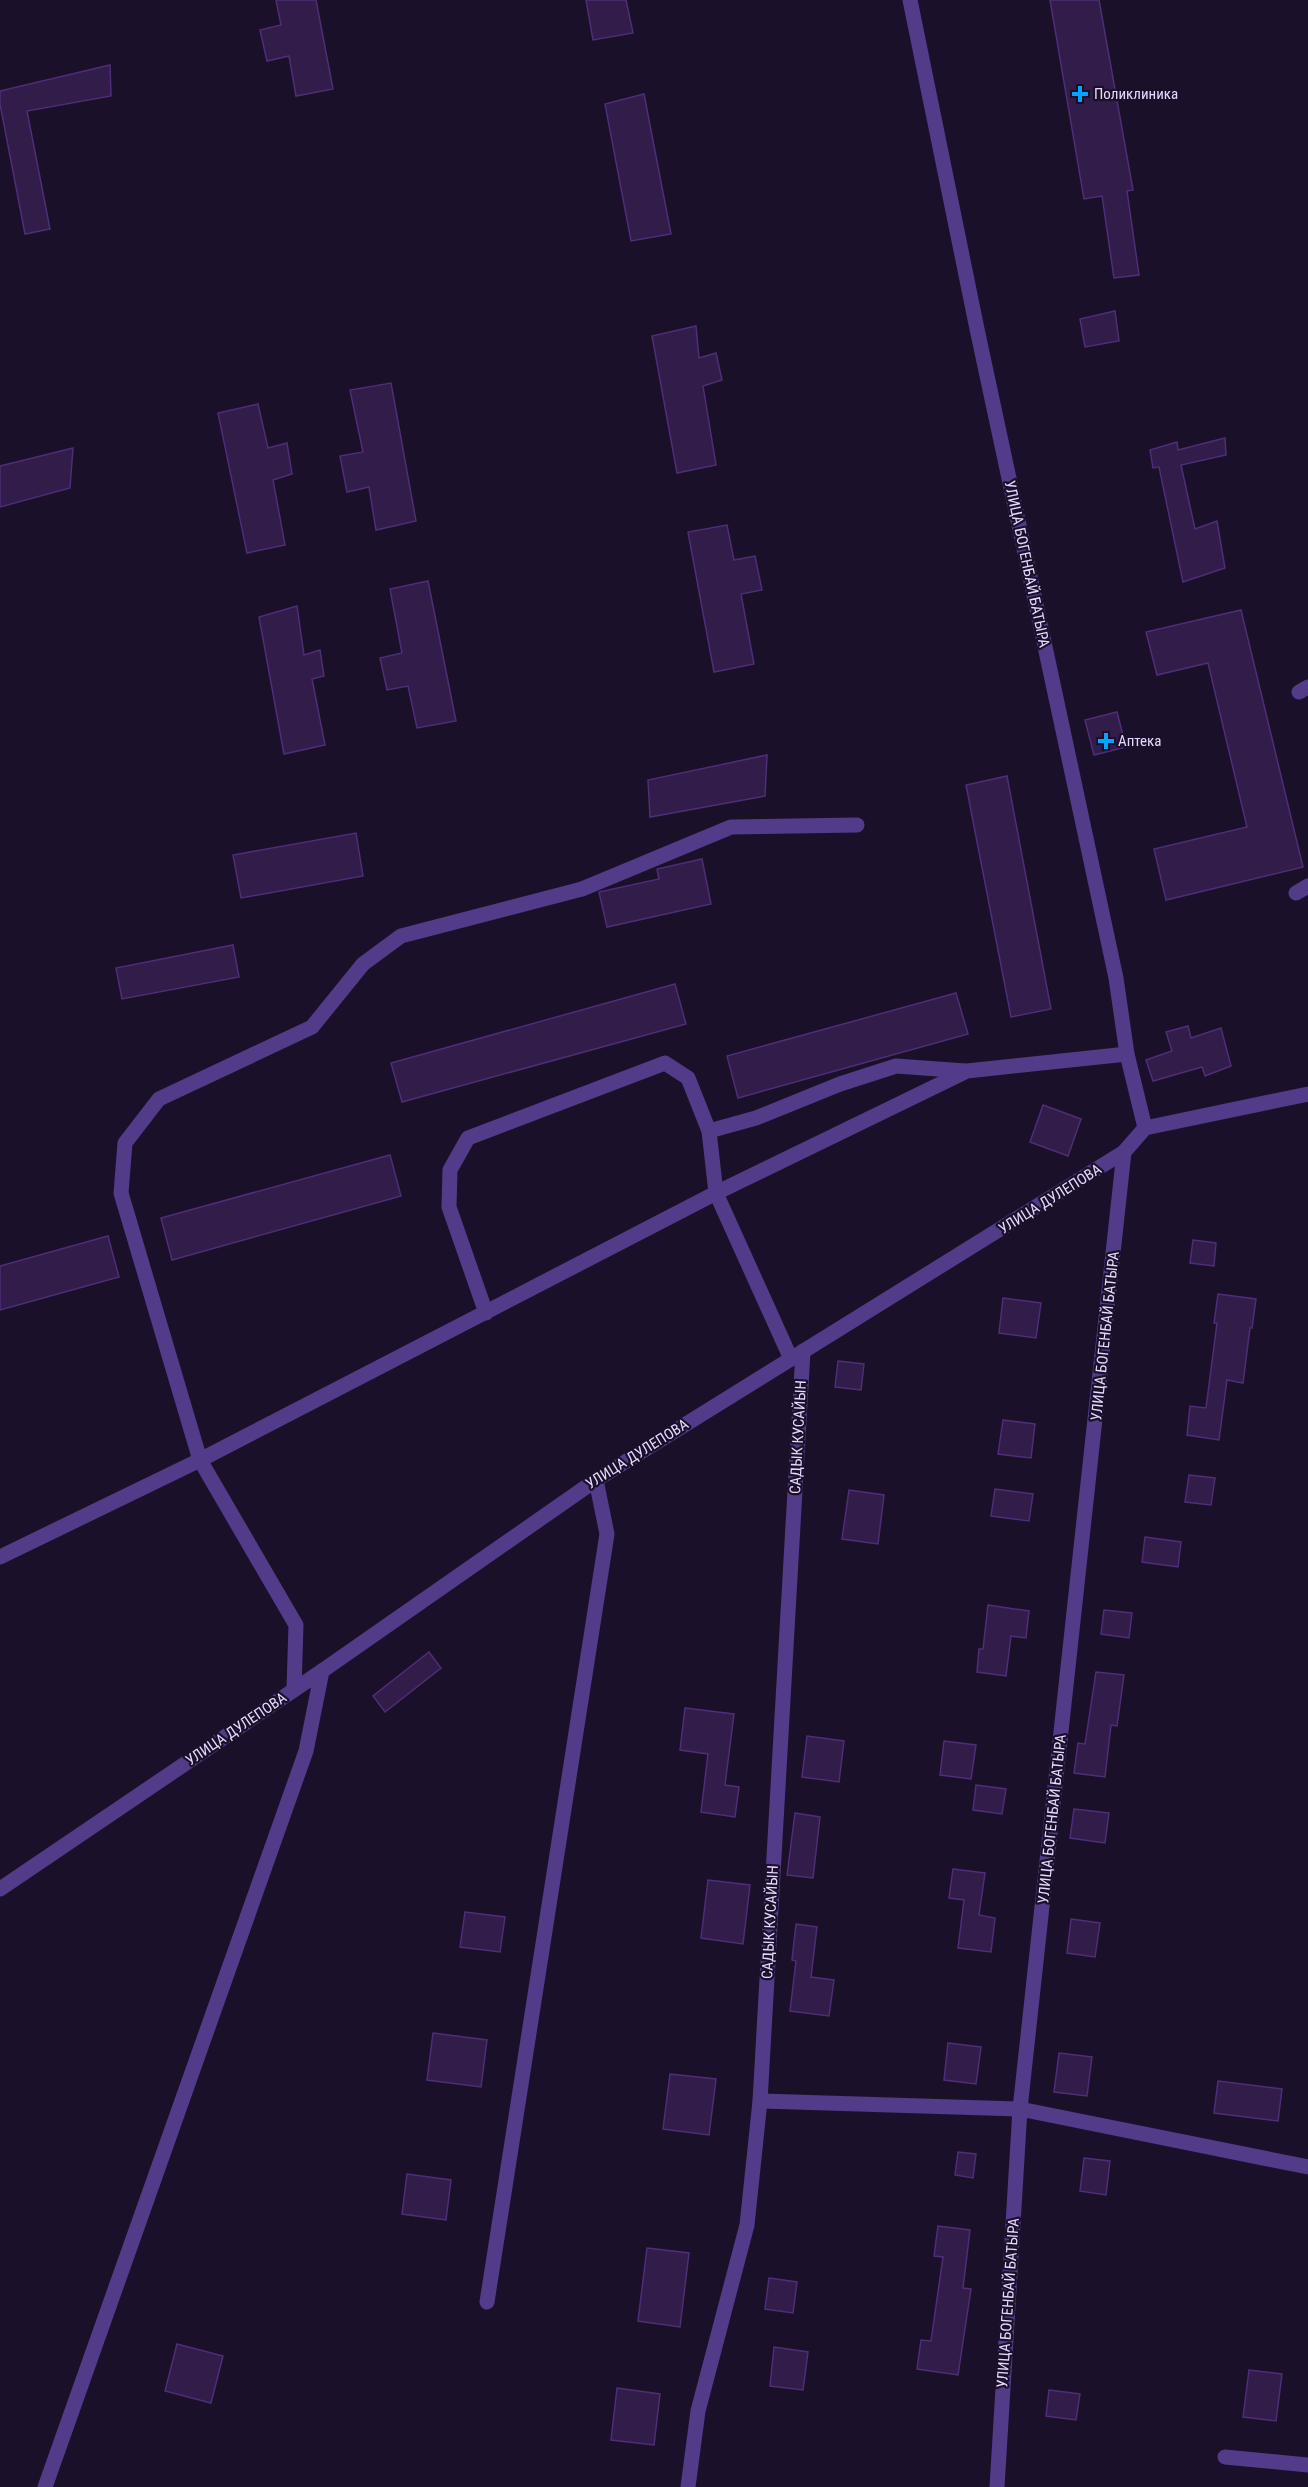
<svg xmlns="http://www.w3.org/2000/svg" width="1308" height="2487" font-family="'Roboto Condensed',sans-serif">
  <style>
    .building { fill: #311c4a; stroke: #4f2d77; stroke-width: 1.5 }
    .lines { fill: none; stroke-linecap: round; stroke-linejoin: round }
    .minor { stroke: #523b89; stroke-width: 15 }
    .poi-dot { fill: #04a4ff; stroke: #1b1029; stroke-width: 2 }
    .labels { text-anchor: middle; stroke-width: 4.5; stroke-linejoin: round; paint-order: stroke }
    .poi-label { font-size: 15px; fill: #e7d8ff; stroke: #1b1029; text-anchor: start }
    .street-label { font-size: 15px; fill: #e7d8ff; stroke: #1b1029 }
  </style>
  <rect width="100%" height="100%" fill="#1b1029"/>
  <!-- building -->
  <g class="building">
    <polygon points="276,0 316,0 333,89 296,96 289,56 267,61 260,30 281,25"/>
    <polygon points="586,0 626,0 633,33 593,40"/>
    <polygon points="1050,0 1099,0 1133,190 1127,191 1139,275 1114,278 1102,196 1084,199"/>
    <polygon points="110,65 111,96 27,111 50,229 25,234 0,104 0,91"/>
    <polygon points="644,94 671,234 631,241 605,104"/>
    <polygon points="1115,311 1119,341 1085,347 1080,319"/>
    <polygon points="696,326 699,358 716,353 722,380 703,386 716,465 677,473 652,336"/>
    <polygon points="391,383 416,521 376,530 369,487 347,492 340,456 363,452 350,390"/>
    <polygon points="258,404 268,448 287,443 292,474 273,480 285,545 247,553 218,413"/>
    <polygon points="1225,438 1226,455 1181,465 1195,529 1217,521 1225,568 1183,582 1159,467 1153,468 1150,450 1177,442 1178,450"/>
    <polygon points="73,448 70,488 0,507 0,466"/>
    <polygon points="727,525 734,560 755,556 762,590 741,594 754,664 714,672 688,532"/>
    <polygon points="428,581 456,721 417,728 408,686 387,690 380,658 402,653 390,589"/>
    <polygon points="297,606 304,655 320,650 324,676 312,679 325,745 284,754 259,617"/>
    <polygon points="1241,610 1303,867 1166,900 1154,849 1247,827 1208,663 1157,675 1146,632"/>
    <polygon points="1117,712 1126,747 1094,755 1085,720"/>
    <polygon points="767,755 765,796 650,817 648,780"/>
    <polygon points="1007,776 1051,1009 1011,1017 966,785"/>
    <polygon points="356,833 363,876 241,898 233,855"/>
    <polygon points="702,859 711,904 607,927 599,892 659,879 657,869"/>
    <polygon points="233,945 239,977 122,999 116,968"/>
    <polygon points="675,984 686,1024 402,1102 391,1063"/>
    <polygon points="956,993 968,1034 738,1098 727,1056"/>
    <polygon points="1188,1026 1191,1038 1221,1028 1231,1066 1205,1076 1202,1067 1153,1081 1146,1060 1172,1051 1166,1032"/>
    <polygon points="1043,1105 1081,1119 1068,1156 1030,1142"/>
    <polygon points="390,1155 401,1196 172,1260 161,1218"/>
    <polygon points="108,1236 119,1277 0,1310 0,1266"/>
    <polygon points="1193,1240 1216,1243 1214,1266 1190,1263"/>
    <polygon points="1218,1294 1256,1299 1252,1328 1250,1328 1243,1383 1227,1380 1219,1440 1187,1435 1190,1406 1206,1408 1217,1323 1214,1323"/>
    <polygon points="1003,1298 1041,1303 1036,1338 999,1333"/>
    <polygon points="838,1361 864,1364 861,1390 835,1387"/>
    <polygon points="1003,1420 1035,1424 1031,1458 998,1454"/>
    <polygon points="1189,1475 1215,1478 1211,1505 1185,1502"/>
    <polygon points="995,1489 1033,1494 1029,1521 991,1516"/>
    <polygon points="849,1490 884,1495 878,1544 842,1539"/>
    <polygon points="1145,1537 1181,1542 1178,1567 1142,1562"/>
    <polygon points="988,1605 1029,1611 1026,1638 1011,1636 1006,1676 977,1672 979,1649 983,1649"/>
    <polygon points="1104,1610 1132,1613 1129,1638 1101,1634"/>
    <polygon points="429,1652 441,1668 385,1712 373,1696"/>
    <polygon points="1096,1672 1124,1675 1117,1726 1111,1725 1105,1777 1074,1773 1078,1743 1085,1744"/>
    <polygon points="685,1708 734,1714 725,1785 739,1787 735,1817 701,1812 708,1754 680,1750"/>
    <polygon points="807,1736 844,1741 839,1782 802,1777"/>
    <polygon points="944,1741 976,1745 971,1779 940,1775"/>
    <polygon points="976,1785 1006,1789 1002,1814 973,1810"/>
    <polygon points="1074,1809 1109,1813 1105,1843 1070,1838"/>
    <polygon points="795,1813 820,1817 813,1878 787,1875"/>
    <polygon points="953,1869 985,1873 979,1915 995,1918 991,1952 958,1948 964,1900 949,1898"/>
    <polygon points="708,1880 750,1885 743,1944 701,1938"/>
    <polygon points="465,1912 505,1917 500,1952 460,1947"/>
    <polygon points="1071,1919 1100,1923 1095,1957 1067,1953"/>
    <polygon points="796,1924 817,1927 811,1977 834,1980 829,2016 790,2011 796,1961 792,1960"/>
    <polygon points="433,2033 487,2040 481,2087 427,2080"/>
    <polygon points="948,2043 981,2047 976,2084 944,2080"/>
    <polygon points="1059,2053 1092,2057 1087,2096 1054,2092"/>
    <polygon points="670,2074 716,2079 709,2135 663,2129"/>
    <polygon points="1218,2081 1282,2089 1278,2121 1214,2113"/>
    <polygon points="958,2152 976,2154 973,2178 955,2175"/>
    <polygon points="1084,2158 1110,2161 1106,2195 1080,2191"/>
    <polygon points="407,2174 451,2180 446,2220 402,2214"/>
    <polygon points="938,2226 970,2230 963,2288 971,2289 958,2375 917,2369 921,2340 931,2341 943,2257 934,2256"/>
    <polygon points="647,2248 689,2253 680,2327 638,2321"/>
    <polygon points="769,2278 797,2282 793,2313 765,2309"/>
    <polygon points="177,2344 223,2356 211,2403 165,2391"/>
    <polygon points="774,2347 808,2352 803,2390 770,2386"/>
    <polygon points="1249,2370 1282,2374 1276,2421 1243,2417"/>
    <polygon points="617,2388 660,2394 654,2445 611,2440"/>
    <polygon points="1049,2390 1080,2394 1076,2420 1046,2416"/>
  </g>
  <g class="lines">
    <!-- minor -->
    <g class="minor">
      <polyline points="910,0 977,329 1116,978 1127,1054 1145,1128"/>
      <polyline points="1299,692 1308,687"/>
      <polyline points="1296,893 1308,886"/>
      <polyline points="709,1131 756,1118 840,1084 896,1066 965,1071"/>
      <polyline points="486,1313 449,1207 450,1170 468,1138 665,1063 688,1078 709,1131 716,1193 791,1359"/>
      <polyline points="0,1557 200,1460 716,1193 967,1071 1127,1054"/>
      <polyline points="294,1689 296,1625 200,1460 121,1193 125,1143 159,1099 312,1027 363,964 401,936 582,889 731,827 857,825"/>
      <polyline points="0,1889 322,1671 596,1480 1124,1152 1145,1128 1308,1094"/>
      <polyline points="760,2101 1020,2109 1308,2167"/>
      <polyline points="487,2302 607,1534 596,1480"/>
      <polyline points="1225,2457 1308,2465"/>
      <polyline points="45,2487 306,1751 322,1671"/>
      <polyline points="688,2487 698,2411 747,2225 760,2101 803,1351"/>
      <polyline points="997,2487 1020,2109 1124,1152"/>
    </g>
  </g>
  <!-- markers -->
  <g class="poi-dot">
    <path d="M1077 85h6v6h6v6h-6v6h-6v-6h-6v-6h6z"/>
    <path d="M1103 732h6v6h6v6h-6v6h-6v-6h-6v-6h6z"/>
  </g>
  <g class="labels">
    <!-- poi labels -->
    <g class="poi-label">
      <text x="1094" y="99">Поликлиника</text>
      <text x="1118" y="746">Аптека</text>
    </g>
    <!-- street labels -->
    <g class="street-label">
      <text transform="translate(1027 564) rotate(78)" y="5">УЛИЦА БОГЕНБАЙ БАТЫРА</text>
      <text transform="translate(1050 1199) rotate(-32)" y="5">УЛИЦА ДУЛЕПОВА</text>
      <text transform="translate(1105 1336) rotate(-84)" y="5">УЛИЦА БОГЕНБАЙ БАТЫРА</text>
      <text transform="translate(798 1437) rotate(-87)" y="5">САДЫК КУСАЙЫН</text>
      <text transform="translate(637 1454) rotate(-32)" y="5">УЛИЦА ДУЛЕПОВА</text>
      <text transform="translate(236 1729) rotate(-34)" y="5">УЛИЦА ДУЛЕПОВА</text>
      <text transform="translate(1052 1819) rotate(-84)" y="5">УЛИЦА БОГЕНБАЙ БАТЫРА</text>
      <text transform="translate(770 1922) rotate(-87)" y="5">САДЫК КУСАЙЫН</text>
      <text transform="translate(1008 2303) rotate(-86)" y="5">УЛИЦА БОГЕНБАЙ БАТЫРА</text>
    </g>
  </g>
</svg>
